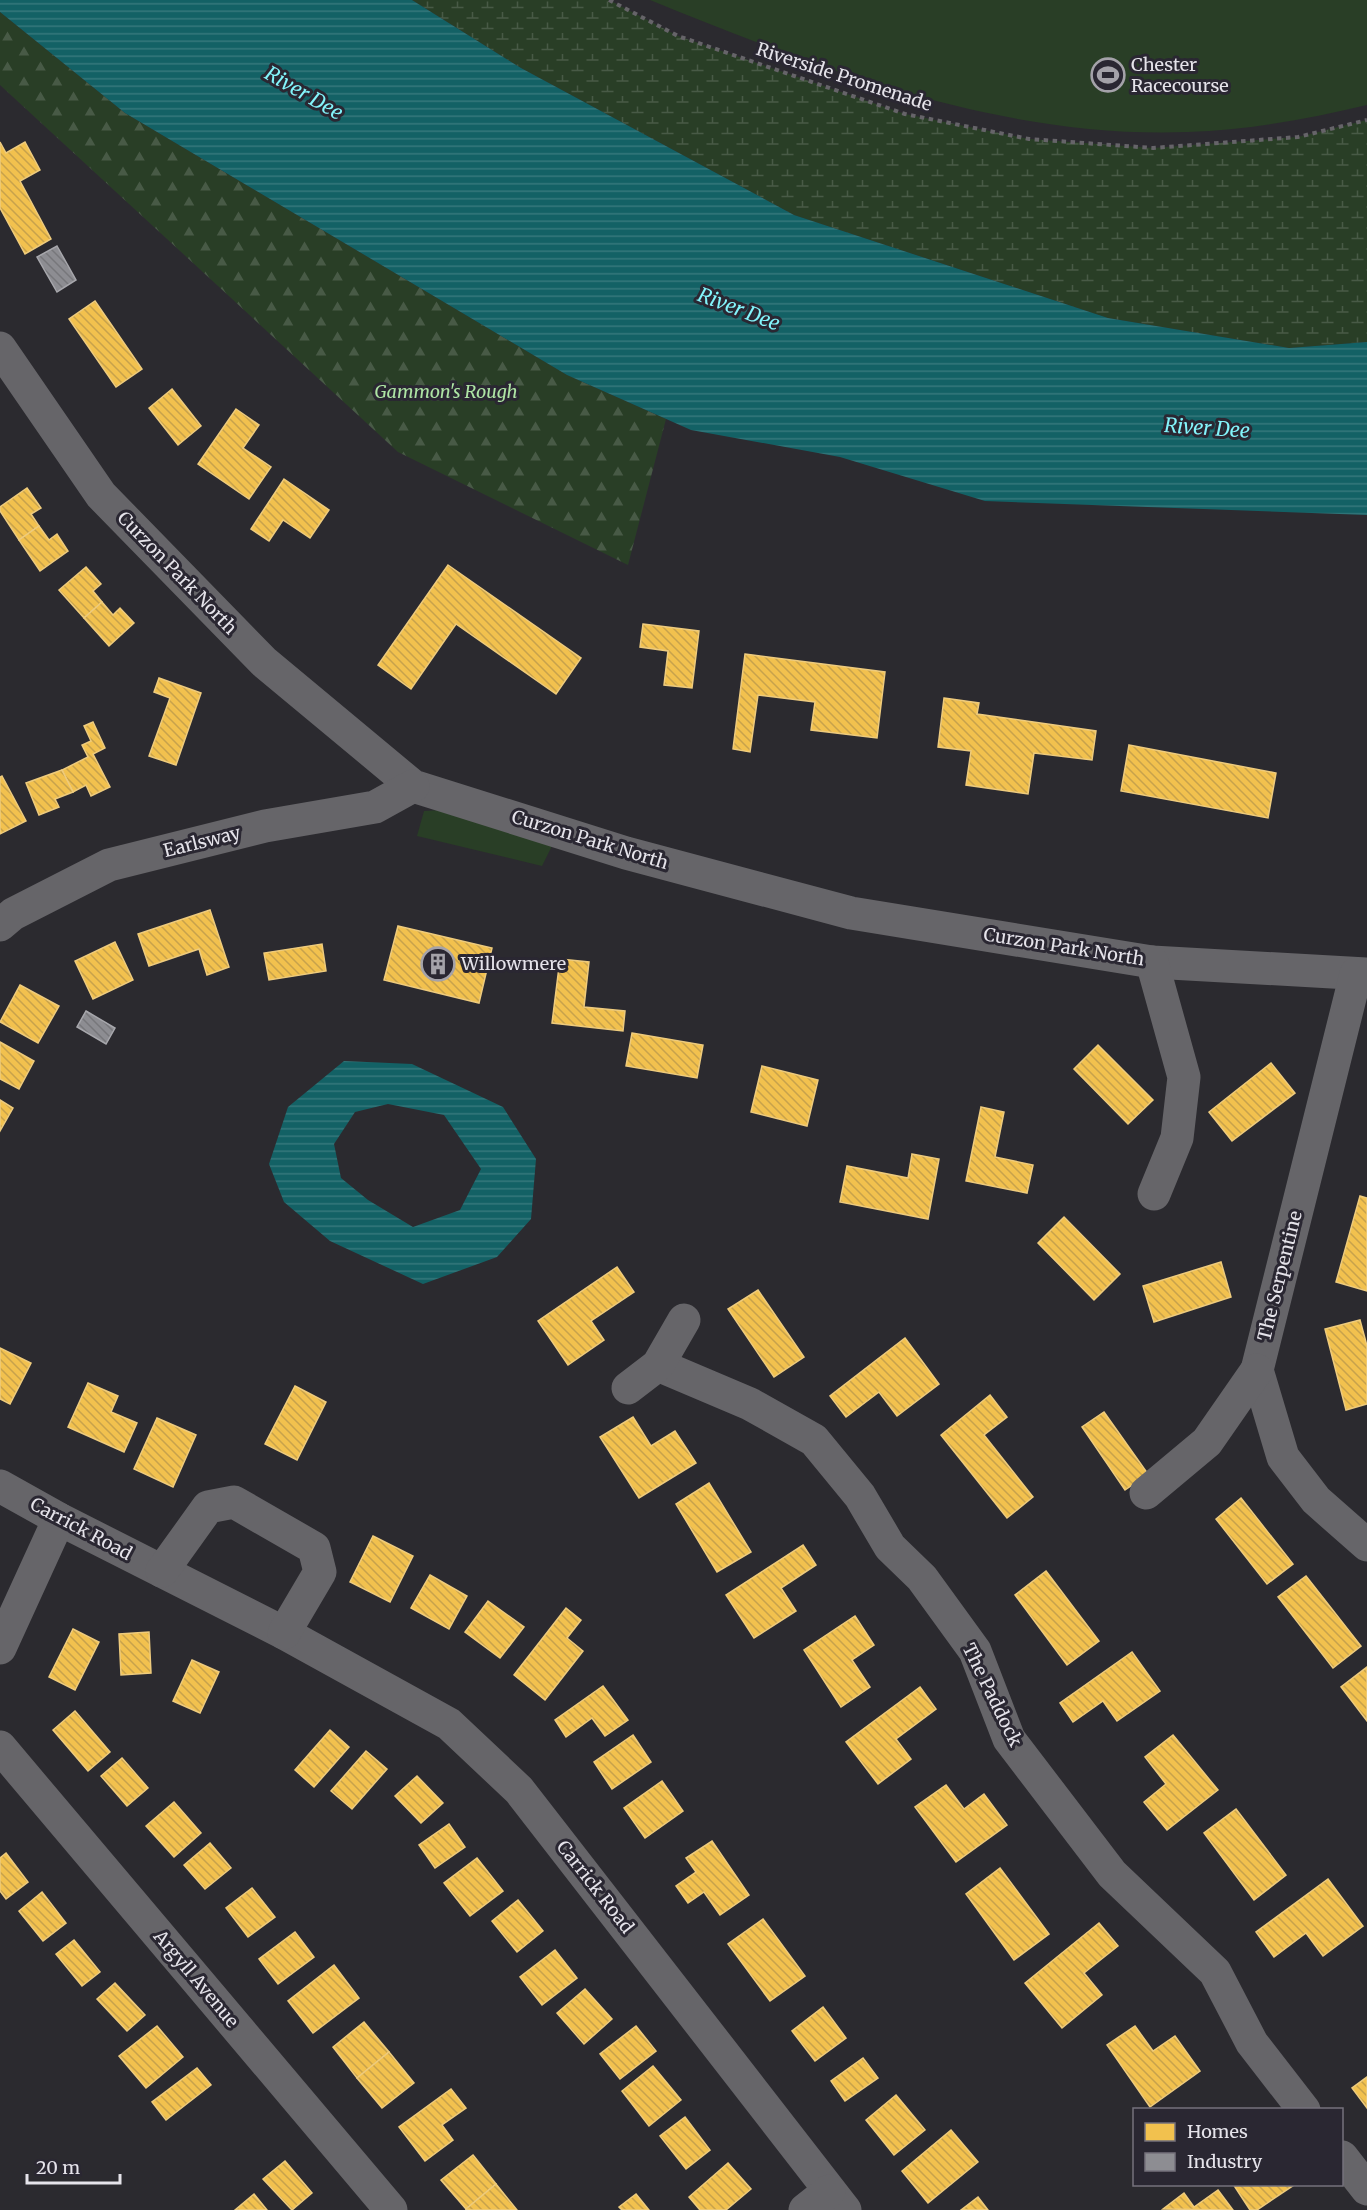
<svg xmlns="http://www.w3.org/2000/svg" width="1367" height="2210" font-family="Merriweather,serif">
  <style>
    .green { fill: #293e26 }
    .forest { fill: url(#forest-firs) }
    .wetland { fill: url(#wetland-marsh) }
    .water { fill: url(#water-rules); fill-rule: evenodd }
    .homes { fill: url(#homes-back-hatch); stroke: #eecb7d; stroke-width: 1.5 }
    .industry { fill: url(#industry-back-hatch); stroke: #a7a7ac; stroke-width: 1.5 }
    .lines { fill: none; stroke-linecap: round; stroke-linejoin: round }
    .path { stroke: #666469; stroke-width: 4; stroke-dasharray: 4.5 4.5; stroke-linecap: butt }
    .minor { stroke: #666569; stroke-width: 33 }
    .labels { text-anchor: middle; stroke-width: 6; stroke-linejoin: round; paint-order: stroke }
    .poi-label { font-size: 18px; fill: #e5e3ea; stroke: #2a2732; text-anchor: start }
    .street-label { font-size: 18px; fill: #e5e3ea; stroke: #2a2732 }
    .park-label { font-size: 18px; font-style: italic; fill: #aee5a4; stroke: #2a2732 }
    .water-label { font-size: 20px; font-style: italic; fill: #83f4fb; stroke: #2a2732 }
  </style>
  <defs>
    <pattern id="forest-firs" width="22" height="20" patternUnits="userSpaceOnUse" patternTransform="scale(1.5)"><rect width="22" height="20" fill="#293e26"/><path d="M5 1l3.5 6h-7zM16 11l3.5 6h-7z" fill="#485a46"/></pattern>
    <pattern id="wetland-marsh" width="20" height="14" patternUnits="userSpaceOnUse" patternTransform="scale(1.5)"><rect width="20" height="14" fill="#293e26"/><path d="M1 5h8M5 5V1M11 12h8M15 12V8" fill="none" stroke="#485a46"/></pattern>
    <pattern id="water-rules" width="6" height="5" patternUnits="userSpaceOnUse" patternTransform="scale(1.5)"><rect width="6" height="5" fill="#136165"/><path d="M0 2.5h6" fill="none" stroke="#35787b"/></pattern>
    <pattern id="homes-back-hatch" width="6" height="6" patternUnits="userSpaceOnUse" patternTransform="scale(1.5)"><rect width="6" height="6" fill="#f2c14e"/><path d="M-1 5l2 2M0 0l6 6M5-1l2 2" fill="none" stroke="#c7a24c"/></pattern>
    <pattern id="industry-back-hatch" width="6" height="6" patternUnits="userSpaceOnUse" patternTransform="scale(1.5)"><rect width="6" height="6" fill="#8d8d92"/><path d="M-1 5l2 2M0 0l6 6M5-1l2 2" fill="none" stroke="#77777b"/></pattern>
  </defs>
  <rect width="100%" height="100%" fill="#2b2a2f"/>
  <!-- green -->
  <g class="green">
    <path d="M 650,0 L 1367,0 L 1367,105 C 1308,119 1249,130 1188,132 C 1001,139 819,69 650,0 Z"/>
    <polygon points="462,809 553,844 542,866 417,836 424,811"/>
  </g>
  <!-- forest -->
  <polygon class="forest" points="0,12 125,113 567,375 666,419 628,565 398,452 0,85"/>
  <!-- wetland -->
  <polygon class="wetland" points="412,0 609,0 678,36 905,114 1029,139 1153,148 1298,137 1367,120 1367,342 1289,348 1108,318 794,215 521,68"/>
  <!-- water -->
  <g class="water">
    <polygon points="0,0 412,0 521,68 794,215 1108,318 1289,348 1367,342 1367,515 985,501 840,457 691,430 567,375 125,113 0,12"/>
    <path d="M 344,1061 L 412,1064 L 503,1107 L 536,1159 L 531,1219 L 497,1257 L 423,1284 L 330,1241 L 284,1202 L 269,1164 L 288,1107 ZM 388,1104 L 444,1115 L 481,1169 L 460,1210 L 413,1227 L 368,1200 L 341,1178 L 334,1144 L 355,1112 Z"/>
  </g>
  <!-- homes -->
  <g class="homes">
    <polygon points="0,142 6,153 25,142 40,170 20,181 51,239 25,254 0,208"/>
    <polygon points="95,301 142,369 116,387 69,319"/>
    <polygon points="172,389 201,426 178,445 149,408"/>
    <polygon points="236,409 259,425 243,448 271,467 249,499 198,464"/>
    <polygon points="284,479 329,510 310,538 283,520 269,541 251,529"/>
    <polygon points="27,488 41,508 31,514 39,526 19,540 0,511 0,507"/>
    <polygon points="39,526 49,540 57,534 68,551 40,571 19,540"/>
    <polygon points="448,565 581,658 556,694 456,624 411,689 378,665"/>
    <polygon points="86,567 101,584 93,591 102,602 84,618 59,590"/>
    <polygon points="102,602 113,615 120,608 134,623 109,646 84,618"/>
    <polygon points="643,624 699,631 692,688 664,685 668,651 640,647"/>
    <polygon points="745,654 885,672 877,738 811,730 815,702 758,695 750,752 733,749"/>
    <polygon points="159,678 201,693 176,765 149,756 170,698 154,692"/>
    <polygon points="944,698 979,703 977,714 1096,731 1092,760 1034,753 1028,794 966,785 971,751 938,747"/>
    <polygon points="93,722 105,748 93,754 110,787 91,796 86,785 73,792 62,770 88,757 82,745 91,741 84,726"/>
    <polygon points="1129,745 1276,773 1268,818 1121,791"/>
    <polygon points="62,770 73,792 55,799 59,807 39,815 26,783"/>
    <polygon points="2,776 26,821 0,834 0,777"/>
    <polygon points="210,910 229,967 207,975 199,949 149,966 138,934"/>
    <polygon points="398,926 492,948 479,1003 384,980"/>
    <polygon points="115,942 133,980 93,999 75,961"/>
    <polygon points="322,944 326,971 269,980 264,953"/>
    <polygon points="560,959 589,962 584,1007 625,1011 623,1031 552,1023"/>
    <polygon points="20,985 59,1006 38,1043 0,1022"/>
    <polygon points="632,1033 703,1045 697,1078 626,1066"/>
    <polygon points="0,1042 34,1061 19,1089 0,1079"/>
    <polygon points="1098,1045 1153,1100 1128,1124 1074,1069"/>
    <polygon points="1271,1063 1295,1093 1232,1141 1209,1112"/>
    <polygon points="762,1066 818,1080 807,1126 751,1112"/>
    <polygon points="0,1100 13,1108 0,1131"/>
    <polygon points="981,1107 1004,1112 995,1157 1033,1165 1027,1193 966,1181"/>
    <polygon points="912,1154 939,1159 928,1219 840,1202 847,1166 908,1178"/>
    <polygon points="1360,1196 1367,1198 1367,1291 1336,1282"/>
    <polygon points="1064,1217 1120,1274 1094,1300 1038,1243"/>
    <polygon points="1221,1262 1231,1297 1154,1322 1143,1286"/>
    <polygon points="617,1267 634,1292 591,1321 604,1340 568,1365 538,1321"/>
    <polygon points="758,1290 804,1357 774,1377 728,1309"/>
    <polygon points="1360,1320 1367,1346 1367,1404 1346,1410 1325,1329"/>
    <polygon points="905,1338 939,1384 897,1416 879,1392 846,1417 830,1396"/>
    <polygon points="0,1348 31,1363 10,1404 0,1399"/>
    <polygon points="88,1383 118,1396 111,1412 137,1423 124,1452 68,1427"/>
    <polygon points="295,1386 326,1402 297,1460 265,1444"/>
    <polygon points="990,1395 1007,1417 984,1435 1033,1497 1007,1518 941,1435"/>
    <polygon points="1104,1412 1148,1474 1125,1490 1082,1427"/>
    <polygon points="633,1417 651,1446 675,1431 696,1463 639,1498 600,1437"/>
    <polygon points="157,1418 196,1435 173,1487 134,1469"/>
    <polygon points="709,1483 751,1552 717,1572 676,1504"/>
    <polygon points="1241,1498 1293,1564 1267,1584 1216,1519"/>
    <polygon points="373,1536 413,1556 390,1602 350,1582"/>
    <polygon points="803,1545 816,1565 781,1588 796,1611 754,1638 726,1595"/>
    <polygon points="1046,1571 1099,1641 1067,1665 1015,1595"/>
    <polygon points="430,1575 467,1596 449,1629 411,1608"/>
    <polygon points="1306,1576 1361,1646 1333,1668 1278,1597"/>
    <polygon points="488,1601 524,1627 500,1658 465,1632"/>
    <polygon points="566,1608 581,1620 567,1638 583,1651 545,1700 514,1675"/>
    <polygon points="855,1616 874,1645 852,1660 870,1687 841,1707 804,1650"/>
    <polygon points="73,1629 99,1642 75,1690 49,1677"/>
    <polygon points="149,1632 151,1673 121,1675 119,1634"/>
    <polygon points="1132,1652 1160,1691 1117,1721 1103,1701 1073,1722 1060,1703"/>
    <polygon points="192,1660 219,1672 200,1713 173,1701"/>
    <polygon points="1367,1667 1367,1721 1341,1687"/>
    <polygon points="603,1686 628,1720 605,1736 592,1718 566,1737 555,1720"/>
    <polygon points="920,1687 936,1709 896,1739 911,1759 878,1784 846,1742"/>
    <polygon points="75,1711 110,1752 88,1771 53,1730"/>
    <polygon points="330,1730 349,1747 314,1787 295,1770"/>
    <polygon points="633,1735 651,1762 612,1789 594,1762"/>
    <polygon points="1173,1735 1218,1790 1167,1830 1144,1802 1166,1784 1145,1757"/>
    <polygon points="366,1751 387,1769 352,1809 331,1791"/>
    <polygon points="122,1758 148,1788 127,1806 101,1776"/>
    <polygon points="417,1776 443,1803 421,1823 395,1796"/>
    <polygon points="662,1781 683,1811 645,1838 624,1808"/>
    <polygon points="946,1785 964,1809 984,1794 1007,1825 956,1862 915,1807"/>
    <polygon points="174,1802 201,1833 174,1857 146,1826"/>
    <polygon points="1236,1809 1286,1875 1254,1900 1204,1833"/>
    <polygon points="449,1824 465,1847 435,1868 419,1845"/>
    <polygon points="712,1841 749,1895 720,1915 704,1892 688,1903 676,1886 696,1872 686,1858"/>
    <polygon points="210,1843 231,1868 205,1889 184,1865"/>
    <polygon points="6,1853 28,1882 6,1899 0,1891 0,1858"/>
    <polygon points="477,1858 503,1891 470,1916 444,1883"/>
    <polygon points="1000,1868 1049,1934 1014,1960 966,1894"/>
    <polygon points="1328,1879 1363,1926 1323,1956 1306,1933 1274,1957 1256,1932"/>
    <polygon points="252,1888 275,1917 248,1937 226,1908"/>
    <polygon points="42,1892 66,1923 43,1941 19,1911"/>
    <polygon points="518,1900 543,1931 517,1952 492,1921"/>
    <polygon points="763,1919 805,1976 770,2001 728,1944"/>
    <polygon points="1099,1923 1118,1946 1084,1973 1102,1995 1062,2028 1025,1983"/>
    <polygon points="295,1932 314,1957 278,1984 259,1959"/>
    <polygon points="74,1940 100,1972 82,1986 56,1954"/>
    <polygon points="555,1950 577,1978 542,2005 520,1977"/>
    <polygon points="334,1965 359,1998 313,2033 288,2001"/>
    <polygon points="115,1983 145,2015 127,2031 97,1999"/>
    <polygon points="585,1989 612,2019 584,2044 557,2013"/>
    <polygon points="823,2007 846,2038 815,2061 792,2031"/>
    <polygon points="364,2022 389,2052 357,2078 333,2047"/>
    <polygon points="157,2026 183,2057 146,2088 119,2056"/>
    <polygon points="636,2026 656,2051 620,2079 600,2054"/>
    <polygon points="1135,2026 1153,2051 1175,2036 1200,2071 1150,2107 1107,2045"/>
    <polygon points="389,2052 414,2083 382,2108 357,2078"/>
    <polygon points="863,2058 878,2078 845,2101 831,2081"/>
    <polygon points="653,2066 681,2100 649,2126 622,2091"/>
    <polygon points="197,2068 211,2085 166,2120 152,2102"/>
    <polygon points="1367,2077 1367,2108 1352,2088"/>
    <polygon points="451,2089 466,2108 442,2125 453,2140 425,2161 399,2127"/>
    <polygon points="896,2095 925,2130 894,2155 866,2120"/>
    <polygon points="685,2117 710,2150 686,2169 660,2136"/>
    <polygon points="951,2130 978,2162 928,2203 902,2171"/>
    <polygon points="473,2155 496,2184 466,2209 441,2180"/>
    <polygon points="285,2161 312,2193 292,2210 263,2179"/>
    <polygon points="728,2163 751,2189 726,2210 700,2210 689,2197"/>
    <polygon points="496,2184 517,2210 466,2210 466,2209"/>
    <polygon points="1233,2184 1294,2184 1294,2185 1257,2210 1250,2210"/>
    <polygon points="1218,2190 1233,2210 1163,2209 1184,2193 1194,2207"/>
    <polygon points="254,2194 267,2210 235,2210"/>
    <polygon points="636,2194 649,2210 622,2210 619,2207"/>
    <polygon points="978,2197 988,2210 961,2210"/>
  </g>
  <!-- industry -->
  <g class="industry">
    <polygon points="57,246 76,280 57,292 37,257"/>
    <polygon points="86,1011 115,1028 106,1044 77,1027"/>
  </g>
  <g class="lines">
    <!-- path -->
    <polyline class="path" points="609,0 678,36 905,114 1029,139 1153,148 1298,137 1367,120"/>
    <!-- minor -->
    <g class="minor">
      <polyline points="0,348 101,495 264,662 413,786 626,853 851,913 1152,962 1367,974"/>
      <polyline points="0,925 13,914 109,865 265,826 375,807 413,786"/>
      <polyline points="1152,962 1184,1077 1177,1138 1154,1194"/>
      <polyline points="1356,974 1257,1370 1283,1457 1316,1500 1367,1545"/>
      <polyline points="658,1365 750,1404 814,1440 860,1496 890,1547 922,1578 975,1651 1009,1739 1112,1874 1215,1972 1252,2043 1304,2110"/>
      <polyline points="628,1388 658,1365 684,1320"/>
      <polyline points="0,1486 59,1519 284,1633 449,1724 519,1790 845,2210"/>
      <polyline points="1146,1493 1207,1442 1257,1370"/>
      <polyline points="162,1571 208,1507 234,1502 314,1548 320,1572 284,1633"/>
      <polyline points="0,1648 59,1519"/>
      <polyline points="0,1747 391,2210"/>
      <polyline points="1342,2157 1367,2189"/>
      <polyline points="805,2210 829,2191"/>
    </g>
  </g>
  <!-- icons -->
  <defs>
    <symbol id="stadium-ring" viewBox="-11 -11 22 22"><circle r="9.5" fill="#2a2732" stroke="#a4a2a9" stroke-width="1.5"/><path d="M0-5a6.5 5 0 1 0 0 10a6.5 5 0 1 0 0-10ZM-3.5-1.8h7v3.6h-7Z" fill="#a4a2a9"/></symbol>
    <symbol id="building-ring" viewBox="-11 -11 22 22"><circle r="9.5" fill="#2a2732" stroke="#a4a2a9" stroke-width="1.5"/><path d="M-4-6H4V6H1V3H-1V6H-4ZM-2.5-4.3h1.7v1.8h-1.7ZM.8-4.3h1.7v1.8H.8ZM-2.5-1h1.7V.8h-1.7ZM.8-1h1.7V.8H.8Z" fill="#a4a2a9"/></symbol>
  </defs>
  <g fill-rule="evenodd">
    <use href="#stadium-ring" x="1089" y="56" width="38" height="38"/>
    <use href="#building-ring" x="419" y="945" width="38" height="38"/>
  </g>
  <g class="labels">
    <!-- poi labels -->
    <g class="poi-label">
      <text x="1131" y="71">Chester<tspan x="1131" dy="21">Racecourse</tspan></text>
      <text x="461" y="970">Willowmere</text>
    </g>
    <!-- street labels -->
    <g class="street-label">
      <text transform="translate(844 77) rotate(18)" y="6">Riverside Promenade</text>
      <text transform="translate(177 573) rotate(46)" y="6">Curzon Park North</text>
      <text transform="translate(590 840) rotate(17)" y="6">Curzon Park North</text>
      <text transform="translate(202 842) rotate(-14)" y="6">Earlsway</text>
      <text transform="translate(1064 947) rotate(9)" y="6">Curzon Park North</text>
      <text transform="translate(1280 1276) rotate(-76)" y="6">The Serpentine</text>
      <text transform="translate(81 1529) rotate(28)" y="6">Carrick Road</text>
      <text transform="translate(992 1695) rotate(64)" y="6">The Paddock</text>
      <text transform="translate(595 1887) rotate(52)" y="6">Carrick Road</text>
      <text transform="translate(196 1979) rotate(50)" y="6">Argyll Avenue</text>
    </g>
    <!-- park labels -->
    <g class="park-label">
      <text x="446" y="398">Gammon's Rough</text>
    </g>
    <!-- water labels -->
    <g class="water-label">
      <text transform="translate(304 93) rotate(30)" y="7">River Dee</text>
      <text transform="translate(739 309) rotate(21)" y="7">River Dee</text>
      <text transform="translate(1207 428) rotate(4)" y="7">River Dee</text>
    </g>
  </g>
  <!-- legend -->
  <rect x="1133" y="2108" width="210" height="78" fill="#2a2732" stroke="#75727c" stroke-width="1.5"/>
  <rect x="1145" y="2123" width="30" height="18" fill="#f2c14e" stroke="#75727c" stroke-width="1.5"/>
  <text x="1187" y="2138" font-size="18" fill="#e5e3ea">Homes</text>
  <rect x="1145" y="2153" width="30" height="18" fill="#8d8d92" stroke="#75727c" stroke-width="1.5"/>
  <text x="1187" y="2168" font-size="18" fill="#e5e3ea">Industry</text>
  <!-- scale -->
  <path d="M27 2174v9h93v-9" fill="none" stroke="#e5e3ea" stroke-width="3"/>
  <text x="36" y="2174" font-size="18" fill="#e5e3ea" stroke="#2a2732" stroke-width="4.5" paint-order="stroke">20 m</text>
</svg>
